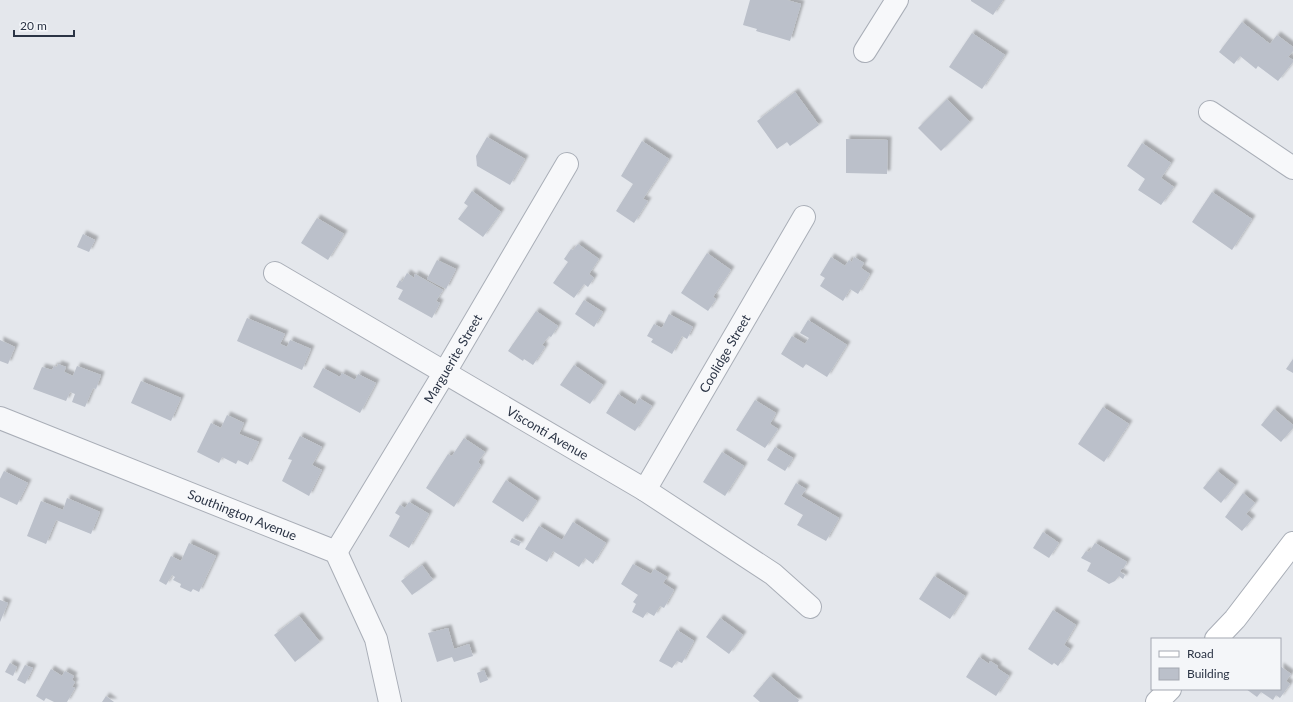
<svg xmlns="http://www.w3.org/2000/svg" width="1293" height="702" font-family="Lato,sans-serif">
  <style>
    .building { fill: #bbc0ca; filter: url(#shadow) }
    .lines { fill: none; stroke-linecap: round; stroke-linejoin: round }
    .street-casing { stroke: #a9aeb7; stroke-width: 24 }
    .secondary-casing { stroke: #a9aeb7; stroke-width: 24 }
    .street { stroke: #f7f8fa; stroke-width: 22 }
    .secondary { stroke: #fff; stroke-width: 22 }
    .labels { text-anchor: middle; stroke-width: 3.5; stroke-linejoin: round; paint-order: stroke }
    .street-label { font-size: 13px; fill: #2b3445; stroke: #f4f6f9 }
  </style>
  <defs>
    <filter id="shadow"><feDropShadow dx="3.5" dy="-3.5" stdDeviation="1" flood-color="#0004"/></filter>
  </defs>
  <rect width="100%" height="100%" fill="#e4e7ec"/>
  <!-- building -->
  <g class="building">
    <polygon points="750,0 787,0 801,4 790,41 756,31 757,29 743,25"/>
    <polygon points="971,0 1003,0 993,15 971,1"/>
    <polygon points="1242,22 1270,44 1277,35 1293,47 1293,51 1288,57 1293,60 1293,62 1278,81 1258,66 1256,69 1240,56 1234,64 1219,52"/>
    <polygon points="972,33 1005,55 982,89 949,67"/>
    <polygon points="795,92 819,125 790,146 787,142 777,149 757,121"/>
    <polygon points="947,99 970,122 941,151 918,128"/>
    <polygon points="487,137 525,159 510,185 477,166 476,156"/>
    <polygon points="846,139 888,140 887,174 846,173"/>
    <polygon points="642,141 669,159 643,199 648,201 634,223 616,211 633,184 621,176"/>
    <polygon points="1142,143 1171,163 1161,178 1174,187 1161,205 1138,190 1145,179 1127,166"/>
    <polygon points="472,191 501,212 483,237 458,219 468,206 464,203"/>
    <polygon points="1212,192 1252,219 1232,250 1192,222"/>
    <polygon points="317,218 344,234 328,260 301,243"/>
    <polygon points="83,234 95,240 89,252 77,247"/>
    <polygon points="578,244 599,259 589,274 594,278 588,287 584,284 574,298 553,283 568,262 564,259 571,249 573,250"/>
    <polygon points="707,253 731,270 713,297 716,299 708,311 681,293"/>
    <polygon points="831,257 845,266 849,260 852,262 854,257 864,263 861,268 870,274 858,294 850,289 843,301 820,286 825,278 820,275"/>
    <polygon points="437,260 456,269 446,289 427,279"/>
    <polygon points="407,273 414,278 415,274 443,290 436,301 440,303 432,318 398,299 403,290 396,287 400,280 402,282"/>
    <polygon points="584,300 603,312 594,327 575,314"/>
    <polygon points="536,311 558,326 551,337 549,336 542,345 545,347 533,365 524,359 523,361 508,351"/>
    <polygon points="669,314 693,327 687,339 682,336 672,354 651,342 653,339 647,336 654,324 662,328"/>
    <polygon points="247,318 285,334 280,344 287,347 290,340 311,349 302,370 237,341"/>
    <polygon points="808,320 847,345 827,377 806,364 803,368 781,354 792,336 805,344 809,338 800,333"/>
    <polygon points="0,340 15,347 8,364 0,361"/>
    <polygon points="1293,359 1293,373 1286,369"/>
    <polygon points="58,364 66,367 64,372 73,376 77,366 101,375 96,389 93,388 85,407 72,402 75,394 70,392 66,401 33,389 42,367 52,370 54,366 57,367"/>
    <polygon points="574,365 603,385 590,404 560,385"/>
    <polygon points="323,368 340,377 342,373 355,380 358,374 376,383 360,413 313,387"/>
    <polygon points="141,381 181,398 171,421 131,403"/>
    <polygon points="618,394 635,405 639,398 652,406 635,431 606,413"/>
    <polygon points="755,400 776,413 770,424 778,429 765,448 736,430"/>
    <polygon points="1103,407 1129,424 1104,462 1078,444"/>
    <polygon points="1274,409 1293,425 1293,428 1281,442 1261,425"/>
    <polygon points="227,415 244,423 239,434 259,442 248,465 238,460 236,464 222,457 219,463 197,452 211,423 221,428"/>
    <polygon points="300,436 322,447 312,465 322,470 309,496 282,481 292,460 288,459"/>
    <polygon points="464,438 485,452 478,462 481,465 454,507 426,488 448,454 452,456"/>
    <polygon points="775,447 793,458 785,471 767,460"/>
    <polygon points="722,452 744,466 725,496 703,482"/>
    <polygon points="4,471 28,483 17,505 0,497 0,479"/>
    <polygon points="1217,471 1235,485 1221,503 1203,488"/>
    <polygon points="506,480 537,501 523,522 492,502"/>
    <polygon points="796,483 806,489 801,496 839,518 826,541 797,525 803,515 784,504"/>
    <polygon points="1243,493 1255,503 1246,514 1252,519 1242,531 1225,517"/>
    <polygon points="67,498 100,512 91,534 56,520 46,544 27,536 41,501 63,510"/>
    <polygon points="409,502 429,514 409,548 389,536 400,516 395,513 400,505 405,508"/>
    <polygon points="573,522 606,543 593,564 585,558 579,567 553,551 547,562 525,549 539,526 562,540"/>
    <polygon points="1043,532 1059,543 1049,558 1033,548"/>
    <polygon points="512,538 521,542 519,546 510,542"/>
    <polygon points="189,543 216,556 199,592 193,589 191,592 180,587 181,584 173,580 175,577 172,575 166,585 159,581 171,556 181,561"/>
    <polygon points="1095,543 1127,562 1123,569 1122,568 1120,572 1125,575 1123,579 1119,576 1115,581 1109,584 1087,571 1091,563 1081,558 1086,551 1089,552"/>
    <polygon points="633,564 651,574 654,569 667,577 663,583 674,590 664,608 660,606 654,616 647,612 643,618 632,612 636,604 633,602 638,595 621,584"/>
    <polygon points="422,565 433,580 412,595 401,581"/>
    <polygon points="934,576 965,596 950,619 919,599"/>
    <polygon points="0,600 8,603 0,622"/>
    <polygon points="1053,610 1076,625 1064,645 1070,649 1058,666 1054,663 1052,665 1028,649"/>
    <polygon points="299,616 320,642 295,662 274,635"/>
    <polygon points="720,618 743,635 729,654 706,637"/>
    <polygon points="448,628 454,649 469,644 473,656 454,662 452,657 437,662 428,633"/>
    <polygon points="677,630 694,641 682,663 677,661 672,668 659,661"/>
    <polygon points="979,657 989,664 990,661 998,666 997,668 1009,676 996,696 966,677"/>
    <polygon points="10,663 17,667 13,676 5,672"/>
    <polygon points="25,665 33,668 25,684 17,680"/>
    <polygon points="1280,666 1291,674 1286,681 1290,684 1280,698 1276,695 1273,700 1261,692 1257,697 1246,689 1280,689"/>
    <polygon points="51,669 62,676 65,671 74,676 72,680 75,682 72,687 75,688 67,702 54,702 46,698 44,701 36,696"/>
    <polygon points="484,670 488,680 480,683 477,673"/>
    <polygon points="770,676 799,700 798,702 760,702 753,696"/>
    <polygon points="106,696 114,702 102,702"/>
  </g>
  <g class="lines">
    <defs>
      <g id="street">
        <polyline points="865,51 897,0"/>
        <polyline points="1210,112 1293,168"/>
        <path id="s1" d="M 275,273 L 645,490 L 773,574 L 810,607"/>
        <path id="s2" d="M 0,418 L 336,552 L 376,639 L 390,702"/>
        <path id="s3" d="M 645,490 L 804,217"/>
        <path id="s4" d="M 336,552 L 445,372 L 567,164"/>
      </g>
      <g id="secondary">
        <polyline points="1216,639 1235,619 1293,543"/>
        <polyline points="1157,702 1170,689"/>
      </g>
    </defs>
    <!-- street casing -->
    <use href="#street" class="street-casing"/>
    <!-- secondary casing -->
    <use href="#secondary" class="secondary-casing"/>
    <!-- street -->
    <use href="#street" class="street"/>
    <!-- secondary -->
    <use href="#secondary" class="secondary"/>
  </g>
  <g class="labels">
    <!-- street labels -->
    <g class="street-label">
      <text dy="5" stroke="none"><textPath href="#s3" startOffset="158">Coolidge Street</textPath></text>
      <text dy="5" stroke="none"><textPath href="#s4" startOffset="226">Marguerite Street</textPath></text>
      <text dy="5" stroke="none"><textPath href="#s1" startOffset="316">Visconti Avenue</textPath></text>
      <text dy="5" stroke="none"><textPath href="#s2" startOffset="261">Southington Avenue</textPath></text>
    </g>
  </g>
  <!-- legend -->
  <rect x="1151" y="638" width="130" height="52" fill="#f4f6f9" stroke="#a4a8b1"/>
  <rect x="1159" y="651" width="20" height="6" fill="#ffffff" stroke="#a4a8b1"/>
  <text x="1187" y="658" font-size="12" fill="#2b3445">Road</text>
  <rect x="1159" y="668" width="20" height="12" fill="#bbc0ca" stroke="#a4a8b1"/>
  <text x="1187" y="678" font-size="12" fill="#2b3445">Building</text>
  <!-- scale -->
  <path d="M14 30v6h60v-6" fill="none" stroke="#2b3445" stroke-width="2"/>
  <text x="20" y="30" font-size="12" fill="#2b3445" stroke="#f4f6f9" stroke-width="3" paint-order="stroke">20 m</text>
</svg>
